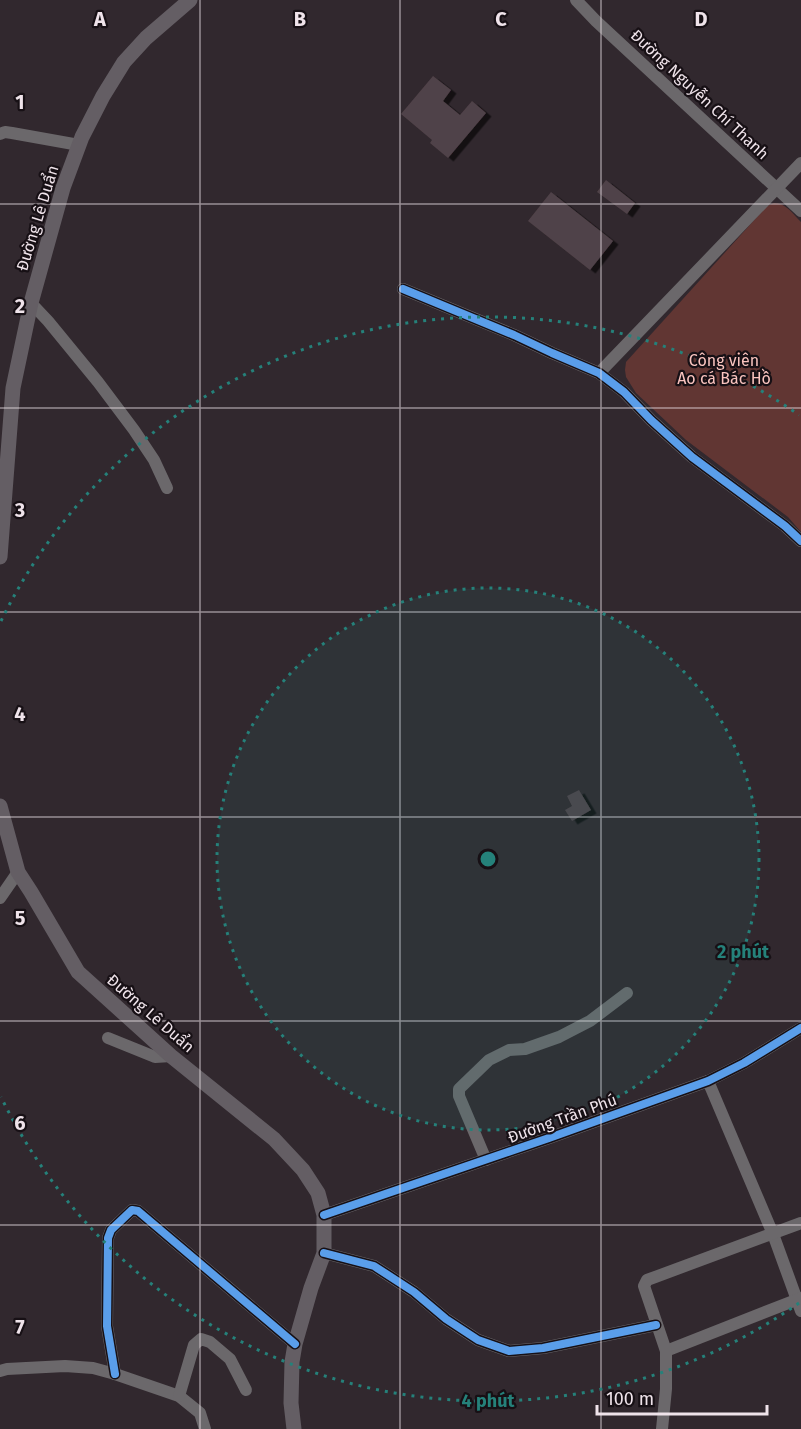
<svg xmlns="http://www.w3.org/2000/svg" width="801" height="1429" font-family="'Fira Sans',sans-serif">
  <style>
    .green { fill: #613633 }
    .building { fill: #504248; filter: url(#shadow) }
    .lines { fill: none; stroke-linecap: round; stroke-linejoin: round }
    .minor { stroke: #6b686b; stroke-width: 12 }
    .major { stroke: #645e64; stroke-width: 15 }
    .cycleway-casing { stroke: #171015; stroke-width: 11 }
    .cycleway { stroke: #5a9eea; stroke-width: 8 }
    .grid { fill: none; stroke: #efe3ea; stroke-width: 1.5; stroke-opacity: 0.55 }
    .ring { fill: none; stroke: #25817a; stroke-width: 3; stroke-dasharray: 3 6 }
    .labels { text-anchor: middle; stroke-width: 4.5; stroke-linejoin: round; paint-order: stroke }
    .street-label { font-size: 16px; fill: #efe3ea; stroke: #171015 }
    .park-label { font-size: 16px; fill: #fac4bf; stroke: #171015 }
    .grid-label { font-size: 20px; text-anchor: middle; font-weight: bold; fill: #efe3ea; stroke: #171015; stroke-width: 4.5; stroke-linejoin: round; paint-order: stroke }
    .centre { fill: #25817a; stroke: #171015; stroke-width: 3 }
    .ring-label { font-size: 18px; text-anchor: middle; font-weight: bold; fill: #25817a; stroke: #171015; stroke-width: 4.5; stroke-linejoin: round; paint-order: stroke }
  </style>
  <defs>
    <filter id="shadow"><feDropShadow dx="5.5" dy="3.5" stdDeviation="0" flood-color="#0009"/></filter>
  </defs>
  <rect width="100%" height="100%" fill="#31282e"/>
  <!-- green -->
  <path class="green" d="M 774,203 C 786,203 793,214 801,222 L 801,532 L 788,517 L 686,440 L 636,393 L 626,377 L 625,370 L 626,362 L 767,206 Z"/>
  <!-- building -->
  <g class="building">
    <polygon points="433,76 451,90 443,101 460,115 472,101 486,113 448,158 430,143 432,140 401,114"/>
    <polygon points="606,180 635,203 627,214 597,192"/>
    <polygon points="551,192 613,241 590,270 528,221"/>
    <polygon points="579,790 591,810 572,821 565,810 572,806 567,796"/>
  </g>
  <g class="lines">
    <!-- minor -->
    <g class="minor">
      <polyline points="576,0 596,21 801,211"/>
      <polyline points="0,134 5,132 12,133 79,145"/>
      <polyline points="403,289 514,335 552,353 599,373 624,392 651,420 692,457 785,526 801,541"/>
      <polyline points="31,303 48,321 98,382 134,430 154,460 167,488"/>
      <polyline points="599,373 801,163"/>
      <polyline points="0,898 18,872"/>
      <polyline points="108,1038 155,1057 171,1056"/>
      <polyline points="708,1081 773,1234 801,1311"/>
      <polyline points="486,1160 459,1096 459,1089 489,1060 509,1050 525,1049 559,1037 590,1021 627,993"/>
      <polyline points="324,1215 549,1138 708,1081 744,1063 801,1028"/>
      <polyline points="324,1253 374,1266 414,1292 446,1319 478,1340 509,1351 543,1348 656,1325"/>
      <polyline points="666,1351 801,1298"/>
      <polyline points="0,1371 7,1369 65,1366 93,1368 115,1374 179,1396 200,1413 205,1429"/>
      <polyline points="115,1374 107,1326 108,1238 111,1230 132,1210 138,1211 295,1344"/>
      <polyline points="179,1396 194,1345 201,1339 210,1342 230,1359 246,1390"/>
      <polyline points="662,1429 666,1389 666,1351 644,1286 647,1280 801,1223"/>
    </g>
    <!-- major -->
    <g class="major">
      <polyline points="0,557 13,388 31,303 63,188 82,137 103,96 124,62 146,38 190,0"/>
      <polyline points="0,806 18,872 31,892 78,972 171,1056 274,1139 303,1170 318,1193 324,1215 324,1253 311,1288 295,1344 292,1362 291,1403 294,1429"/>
    </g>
    <defs>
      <g id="cycleway">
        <polyline points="403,289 514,335 552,353 599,373 624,392 651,420 692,457 785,526 801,541"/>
        <polyline points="324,1215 549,1138 708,1081 744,1063 801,1028"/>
        <polyline points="324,1253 374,1266 414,1292 446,1319 478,1340 509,1351 543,1348 656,1325"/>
        <polyline points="115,1374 107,1326 108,1238 111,1230 132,1210 138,1211 295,1344"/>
      </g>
    </defs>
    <!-- cycleway casing -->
    <use href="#cycleway" class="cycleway-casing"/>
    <!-- cycleway -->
    <use href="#cycleway" class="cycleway"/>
  </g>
  <!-- grid -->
  <path class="grid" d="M 200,0 L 200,1429M 400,0 L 400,1429M 601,0 L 601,1429M 0,204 L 801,204M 0,408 L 801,408M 0,612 L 801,612M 0,817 L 801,817M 0,1021 L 801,1021M 0,1225 L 801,1225"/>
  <!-- distance rings -->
  <circle cx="488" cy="859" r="271" fill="#25817a" fill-opacity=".12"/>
  <g class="ring">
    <circle cx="488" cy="859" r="271"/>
    <path d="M799 1303A542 542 0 0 1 1 1097M1 621A542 542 0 0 1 799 415"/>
  </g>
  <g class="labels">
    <!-- street labels -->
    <g class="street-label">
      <text transform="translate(700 94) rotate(43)" y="6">Đường Nguyễn Chí Thanh</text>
      <text transform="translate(37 218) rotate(-73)" y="6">Đường Lê Duẩn</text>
      <text transform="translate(151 1013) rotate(41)" y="6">Đường Lê Duẩn</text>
      <text transform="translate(562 1118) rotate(-20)" y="6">Đường Trần Phú</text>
    </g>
    <!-- park labels -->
    <g class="park-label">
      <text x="724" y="366">Công viên<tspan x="724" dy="18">Ao cá Bác Hồ</tspan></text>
    </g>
  </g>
  <g class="grid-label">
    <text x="100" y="26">A</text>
    <text x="300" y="26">B</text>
    <text x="501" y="26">C</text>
    <text x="701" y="26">D</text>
    <text x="20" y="109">1</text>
    <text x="20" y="313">2</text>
    <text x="20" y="517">3</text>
    <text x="20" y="721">4</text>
    <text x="20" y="925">5</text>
    <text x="20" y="1130">6</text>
    <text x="20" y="1334">7</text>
  </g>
  <circle cx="488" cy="859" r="9" class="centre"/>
  <g class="ring-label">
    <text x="743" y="958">2 phút</text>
    <text x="488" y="1407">4 phút</text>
  </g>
  <!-- scale -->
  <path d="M597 1405v9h170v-9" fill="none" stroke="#efe3ea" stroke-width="3"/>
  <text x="606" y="1405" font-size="18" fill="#efe3ea" stroke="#171015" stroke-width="4.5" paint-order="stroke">100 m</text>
</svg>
